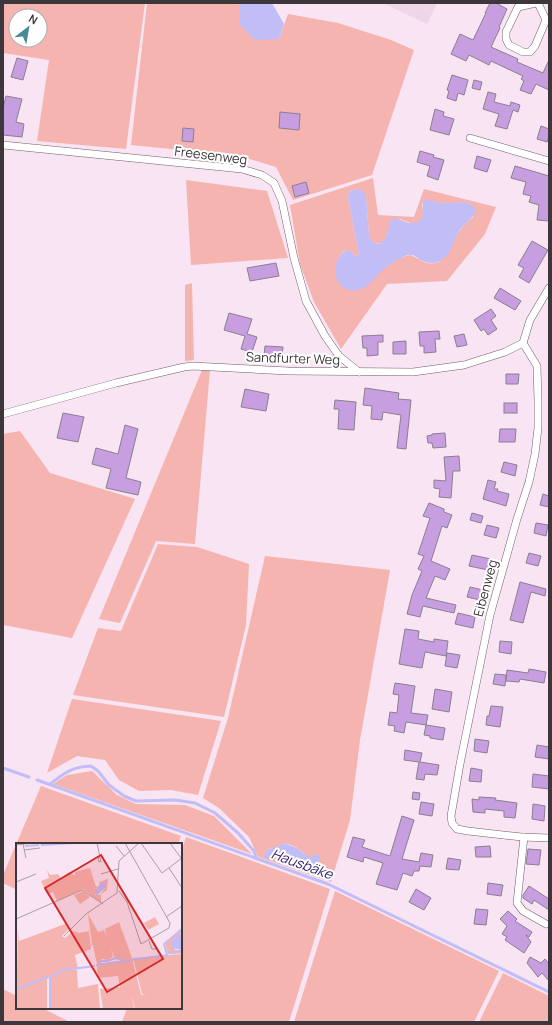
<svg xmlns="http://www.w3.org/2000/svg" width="552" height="1025" font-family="Manrope,sans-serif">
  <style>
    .built { fill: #eed5e7 }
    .green { fill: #f5b4af; fill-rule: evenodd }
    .water { fill: #c1bdf7 }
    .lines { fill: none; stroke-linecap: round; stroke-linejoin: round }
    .stream { stroke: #c1bdf7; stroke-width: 3 }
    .building { fill: #c79fe1; stroke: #897f90 }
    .street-casing { stroke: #70606c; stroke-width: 8 }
    .street { stroke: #fff; stroke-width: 7 }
    .labels { text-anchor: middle; stroke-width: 4; stroke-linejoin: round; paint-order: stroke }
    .street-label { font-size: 13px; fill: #3d363b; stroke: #fff }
    .water-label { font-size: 14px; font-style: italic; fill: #321e6f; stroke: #fff }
    .inset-river { fill: none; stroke: #c1bdf7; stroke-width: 2 }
    .inset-road { fill: none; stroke: #ad9ea9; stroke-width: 1 }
    .view { fill: #d62828; fill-opacity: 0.15; stroke: #d62828; stroke-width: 2 }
    .inset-edge { fill: none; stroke: #3d363b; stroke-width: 2 }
  </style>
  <rect width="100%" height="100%" fill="#f8e4f2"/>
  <!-- built -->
  <polygon class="built" points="383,3 437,3 427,24"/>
  <!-- green -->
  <g class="green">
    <path d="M 3,3 L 145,3 L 126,149 L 37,141 L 49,60 L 3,53 ZM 16,16 L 40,16 L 40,40 L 16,40 Z"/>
    <polygon points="147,3 239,3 238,4 279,39 288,14 338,23 391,40 414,50 372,175 293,200 276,167 240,156 131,145"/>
    <path d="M 373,178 L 378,215 L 414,217 L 424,189 L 496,207 L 485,234 L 447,281 L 387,284 L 341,349 L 314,302 L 300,264 L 290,205 ZM 356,189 L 366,196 L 369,236 C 371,244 379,246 384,240 C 387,237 387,234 388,231 C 391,227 397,223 400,219 C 407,222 420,228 423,217 C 424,213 422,208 422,204 L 427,200 C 431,201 436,202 440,203 C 453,205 461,199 473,206 L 473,217 C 467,222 462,227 458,233 C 451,244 446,267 427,263 C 421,261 416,257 410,255 C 399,257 389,264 380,272 L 339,257 L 343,252 L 347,250 C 351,252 354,255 357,256 L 359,254 L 348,198 L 350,191 Z"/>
    <polygon points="186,180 267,191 288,258 191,265"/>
    <polygon points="192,283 194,360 185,361 185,285"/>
    <polygon points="202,370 210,370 195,544 156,541 120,623 99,619"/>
    <polygon points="20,431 50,473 135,499 72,638 3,625 3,434"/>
    <polygon points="158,544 197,547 249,564 246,625 224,717 73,695 98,628 121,631"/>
    <path d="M 265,556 L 390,570 L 360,740 L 350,820 L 331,882 L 258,857 L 249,837 L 219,808 L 203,798 L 228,718 ZM 285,843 L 296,847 L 308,857 L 312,857 L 316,871 L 312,866 L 290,860 L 283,855 L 275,854 L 263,857 L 268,849 L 274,848 Z"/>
    <polygon points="72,699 221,721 198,795 171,790 139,791 119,780 105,760 77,756 47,773"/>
    <polygon points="92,771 117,795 136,804 185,805 214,816 252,854 53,784 67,775"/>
    <polygon points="41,786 181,836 178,844 17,844 17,890 3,883 3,875"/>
    <polygon points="186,837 330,889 289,1022 122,1022 127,1008 181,1008 181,852"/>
    <polygon points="335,891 499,971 474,1022 294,1022"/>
    <polygon points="503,973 549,996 549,1022 479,1022"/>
    <polygon points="3,989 17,996 17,1008 42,1008 70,1022 3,1022"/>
  </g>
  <!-- water -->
  <g class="water">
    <polygon points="239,3 272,3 284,24 279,39 255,40 239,24"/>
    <path d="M 356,189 C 361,190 364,191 366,196 L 369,236 C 371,241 373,243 378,244 C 391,238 386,228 392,219 C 400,217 405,224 413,223 C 428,222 420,209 424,200 C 429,199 434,202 440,203 C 452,205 468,197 476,210 C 473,219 464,224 459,231 C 453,240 453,251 444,258 C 436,265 428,264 419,259 C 417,257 414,255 411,255 C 407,254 403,257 400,259 C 394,261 389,265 384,269 C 373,278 367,293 350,290 C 330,286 332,257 347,250 C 351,251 353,255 357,256 L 359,254 L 348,198 L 350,191 Z"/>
    <path d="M 285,843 C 288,845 292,846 295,847 C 301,850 304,856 312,857 L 317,853 L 319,857 L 319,873 L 316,871 L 312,866 L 290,860 L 283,855 L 275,854 L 267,859 L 265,857 L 262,858 L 268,849 C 275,848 279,845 285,843 Z"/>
  </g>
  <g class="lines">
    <!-- stream -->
    <g class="stream">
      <polyline points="3,768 29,777"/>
      <polyline points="37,780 328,884 549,992"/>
      <path d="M 50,784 C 65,773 71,767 91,766 L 98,771 L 109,785 L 124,796 L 136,801 L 175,800 L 195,803 L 215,813 L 238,833 L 254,851 L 256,858"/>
    </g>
  </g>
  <!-- building -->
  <g class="building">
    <polygon points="490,3 496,3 507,9 499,27 500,28 491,47 518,59 517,62 543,73 549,60 549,90 536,84 531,94 520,90 524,81 521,79 523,76 491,61 489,65 469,55 466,61 451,54 460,34 473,40 486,13 485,13"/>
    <polygon points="17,58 28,61 23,80 11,77"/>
    <polygon points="452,75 468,80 464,95 458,93 456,101 447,98 449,91 447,90"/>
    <polygon points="474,80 482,82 480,90 472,88"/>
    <polygon points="488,92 496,94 494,102 510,106 511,102 520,105 518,112 513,110 507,129 495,126 499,114 483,109"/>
    <polygon points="6,96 22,99 16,122 24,124 22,137 3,135 3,108"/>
    <polygon points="435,109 444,112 443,116 454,119 449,135 430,130"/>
    <polygon points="280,112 300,114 299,130 279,128"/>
    <polygon points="541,126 549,129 549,136 547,142 537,139"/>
    <polygon points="183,128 194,129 193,142 182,141"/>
    <polygon points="420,151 434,155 433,157 444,160 438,180 427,176 430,166 417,162"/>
    <polygon points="477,156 491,160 487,172 474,168"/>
    <polygon points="515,166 549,176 549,221 537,220 539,205 529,202 531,196 523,194 526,182 511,178"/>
    <polygon points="306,182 309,193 295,197 292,186"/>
    <polygon points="532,241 548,250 529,283 519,277 524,268 518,265"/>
    <polygon points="276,263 279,276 250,281 247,268"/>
    <polygon points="500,288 521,301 515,310 494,298"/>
    <polygon points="491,309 496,316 491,320 497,329 488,335 484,329 481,331 474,320"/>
    <polygon points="229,313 252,319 247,334 257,337 252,352 241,349 245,336 224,330"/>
    <polygon points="439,331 440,339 435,339 436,352 424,353 424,346 420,346 419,332"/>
    <polygon points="464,334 467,345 457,347 454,336"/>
    <polygon points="383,335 383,342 378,342 378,355 367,356 367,348 363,348 362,336"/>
    <polygon points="406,341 406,354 393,354 393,342"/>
    <polygon points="265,346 283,347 282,356 264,355"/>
    <polygon points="506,374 519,374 518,384 506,384"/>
    <polygon points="365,388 399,393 398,399 411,400 406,449 397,448 401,415 383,412 382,420 371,419 372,406 363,405"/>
    <polygon points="245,389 269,394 266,411 241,407"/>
    <polygon points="335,400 356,402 354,430 338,429 339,409 334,409"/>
    <rect x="504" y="403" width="13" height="10"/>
    <polygon points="63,413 84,417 78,442 57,438"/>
    <polygon points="125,425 138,429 126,478 141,482 138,495 106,488 111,469 92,464 96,448 118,454"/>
    <polygon points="500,429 516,429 515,442 499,442"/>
    <polygon points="445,433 446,447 433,448 432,443 428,443 427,436 432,435 432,434"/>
    <polygon points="459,456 460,471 453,471 451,498 439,497 440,489 434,488 434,480 446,481 444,457"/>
    <polygon points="504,462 517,465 515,476 501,472"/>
    <polygon points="488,480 496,482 494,489 498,489 497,491 509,494 506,506 483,499"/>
    <polygon points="543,494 549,496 549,507 540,505"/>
    <polygon points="429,503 444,509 444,512 452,515 447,528 442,526 431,561 450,569 445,580 435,576 426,598 456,605 454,613 423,606 420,617 407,614 412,595 422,571 418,569 424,556 418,554 430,518 423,516"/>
    <polygon points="472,513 483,516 481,523 470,520"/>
    <polygon points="536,523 548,525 546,536 534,533"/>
    <polygon points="487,525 499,528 496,538 484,535"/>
    <polygon points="529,553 541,556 538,566 526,563"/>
    <polygon points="472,555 491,559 488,570 469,566"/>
    <polygon points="520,582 546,589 545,596 531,592 523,623 510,620"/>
    <polygon points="470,587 483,590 480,600 467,597"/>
    <polygon points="458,613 475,617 473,628 455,624"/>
    <polygon points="405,629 419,631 418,639 434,642 434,639 448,641 446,656 425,652 422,668 399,664"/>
    <polygon points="500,641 512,642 511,654 499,652"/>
    <polygon points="447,653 460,655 457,668 445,666"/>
    <polygon points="529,669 546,672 544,683 520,679 519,682 506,681 507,670 528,673"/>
    <polygon points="495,674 506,675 505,686 493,684"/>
    <polygon points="395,683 415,686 411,713 428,715 426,725 406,722 404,733 394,731 395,726 388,725 390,712 397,713 399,695 393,694"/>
    <polygon points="435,689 452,692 449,712 432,709"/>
    <polygon points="491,706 503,707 500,727 486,725 487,716 489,716"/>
    <polygon points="426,725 445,728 443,740 430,738 430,736 424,735"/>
    <polygon points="475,739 489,741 487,753 474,751"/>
    <polygon points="537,745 549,747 549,759 535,757"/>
    <polygon points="405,750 422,753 420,762 439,765 437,775 425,774 424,780 416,779 419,762 404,760"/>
    <polygon points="471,768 482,770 481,782 469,781"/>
    <polygon points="533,774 549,776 549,789 532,787"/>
    <polygon points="413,792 420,793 419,800 412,799"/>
    <polygon points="479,797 496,798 495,800 517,803 515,818 504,817 504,811 485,809 485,813 473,812 472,799 479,800"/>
    <polygon points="421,802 434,804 432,816 419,814"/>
    <polygon points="533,804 545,806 544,821 532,819"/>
    <polygon points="402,816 414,820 402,859 419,862 421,853 433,855 431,867 420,866 419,871 414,871 412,876 403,873 397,890 376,884 383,863 364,857 363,862 347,857 353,837 365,840 362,847 390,856"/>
    <polygon points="490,846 491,857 476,857 475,847"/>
    <polygon points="528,849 541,850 539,865 526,864"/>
    <polygon points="448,858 461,860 459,870 446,869"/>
    <polygon points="488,883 503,885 501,896 487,894"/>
    <polygon points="529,886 549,899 549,910 534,900 532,904 523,898 523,895"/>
    <polygon points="416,889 431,898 424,910 409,902"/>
    <polygon points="476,909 488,910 486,925 474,924"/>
    <polygon points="508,911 517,919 515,921 532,932 529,937 526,935 531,942 524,953 505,940 507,937 502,934 507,926 500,919"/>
    <polygon points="530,957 541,963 545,959 549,964 549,981 542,973 538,977 527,963"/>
  </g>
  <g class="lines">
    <defs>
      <g id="street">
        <polyline points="536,3 518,7 506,32 506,39 509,45 523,52 530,52 535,46 546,20 538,3"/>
        <polyline points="470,138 549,161"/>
        <polyline points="3,145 242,169 262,175 274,183 282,201 294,258 306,301 325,336 339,356 359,372"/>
        <polyline points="523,343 537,366 538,400 538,428 535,454 529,482 517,519 490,615 460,764 451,816 452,823 457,829 468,831 522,837 549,838"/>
        <polyline points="3,414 116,383 184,367 193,366 288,371 413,372 464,365 505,352 523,343 530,320 549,288"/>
        <polyline points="524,837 517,903 523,911 546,924"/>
      </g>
    </defs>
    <!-- street casing -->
    <use href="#street" class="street-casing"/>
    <!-- street -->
    <use href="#street" class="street"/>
  </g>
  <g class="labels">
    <!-- street labels -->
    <g class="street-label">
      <text transform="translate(211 155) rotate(7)" y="5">Freesenweg</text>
      <text transform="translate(293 358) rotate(2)" y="5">Sandfurter Weg</text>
      <text transform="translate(485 588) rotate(-75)" y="5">Eibenweg</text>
    </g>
    <!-- water labels -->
    <g class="water-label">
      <text transform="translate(302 864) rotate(20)" y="5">Hausbäke</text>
    </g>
  </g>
  <!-- overview -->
  <g transform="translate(16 843)">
    <rect width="166" height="166" fill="#f8e4f2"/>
    <path d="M 74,25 L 80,44 L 84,42 L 83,39 L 92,36 L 91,47 L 85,51 L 85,60 L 67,46 L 41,58 L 37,49 L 31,51 L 25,38 L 33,35 L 31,27 L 34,32 L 42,31 L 45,36 L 53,29 L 59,32 L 59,29 ZM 89,38 L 89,45 L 84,52 L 79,52 L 81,49 L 76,43 L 81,47 L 84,40 ZM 67,48 L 74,54 L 64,61 L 58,52 ZM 72,71 L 82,89 L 88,87 L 91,93 L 89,86 L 103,79 L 116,115 L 107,117 L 98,114 L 95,104 L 97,114 L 91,117 L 86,116 L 81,121 L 77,103 L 79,102 L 76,102 ZM 139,74 L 143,81 L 132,87 L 128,80 ZM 49,81 L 53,86 L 46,93 L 49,95 L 57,88 L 63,90 L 73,88 L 75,106 L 59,112 L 62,126 L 49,127 L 61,127 L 62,145 L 82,141 L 84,166 L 34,166 L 34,134 L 31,136 L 31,166 L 0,166 L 2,88 L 3,98 ZM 166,86 L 163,95 L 155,99 L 159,107 L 166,107 L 166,110 L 152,111 L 149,100 ZM 166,111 L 166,166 L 135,166 L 134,164 L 134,166 L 119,166 L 116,153 L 118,166 L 87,166 L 84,146 L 104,144 L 102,133 L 82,135 L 81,123 L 98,119 L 99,122 L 99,119 L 116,115 L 125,152 L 130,152 L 126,151 L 117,115 Z" fill="#f5b4af" fill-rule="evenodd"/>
    <path d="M 90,38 L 89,45 L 80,53 L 80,49 L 76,44 L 81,47 L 84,40 ZM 166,90 L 166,107 L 155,105 L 155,99 Z" fill="#c1bdf7"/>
    <path class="inset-river" d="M 25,2 L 59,0M 9,3 L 23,2M 152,110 L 166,109M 80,122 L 151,112 L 148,101 L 166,86M 82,122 L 85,118 L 91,118 L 100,115 L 107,117M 0,146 L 32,134M 34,166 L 34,134 L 48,127 L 79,123"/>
    <path class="inset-road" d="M 81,0 L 85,19 L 82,18 L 83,13M 125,0 L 146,30 L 166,15M 154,0 L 165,15M 7,1 L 10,15M 0,2 L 16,0M 100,3 L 108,13M 8,7 L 24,5M 153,25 L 166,45M 85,31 L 102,26M 0,39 L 20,31M 103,48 L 111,59 L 125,101 L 153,85 L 154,80 L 109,0M 150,74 L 166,63M 0,76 L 66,47 L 87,61M 48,93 L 70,71 L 101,50 L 103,18 L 123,0M 133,98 L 136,106 L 140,106"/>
    <path class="view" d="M 85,12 L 147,116 L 91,149 L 29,45 Z"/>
    <rect width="166" height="166" class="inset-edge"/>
  </g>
  <!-- border -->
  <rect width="552" height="1025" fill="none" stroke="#3d363b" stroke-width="8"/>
  <!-- north arrow -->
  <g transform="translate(28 28) rotate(31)"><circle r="19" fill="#ffffff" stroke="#b1afb1"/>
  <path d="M0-3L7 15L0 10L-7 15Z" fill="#468999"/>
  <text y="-6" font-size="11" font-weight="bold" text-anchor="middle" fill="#3d363b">N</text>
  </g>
</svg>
